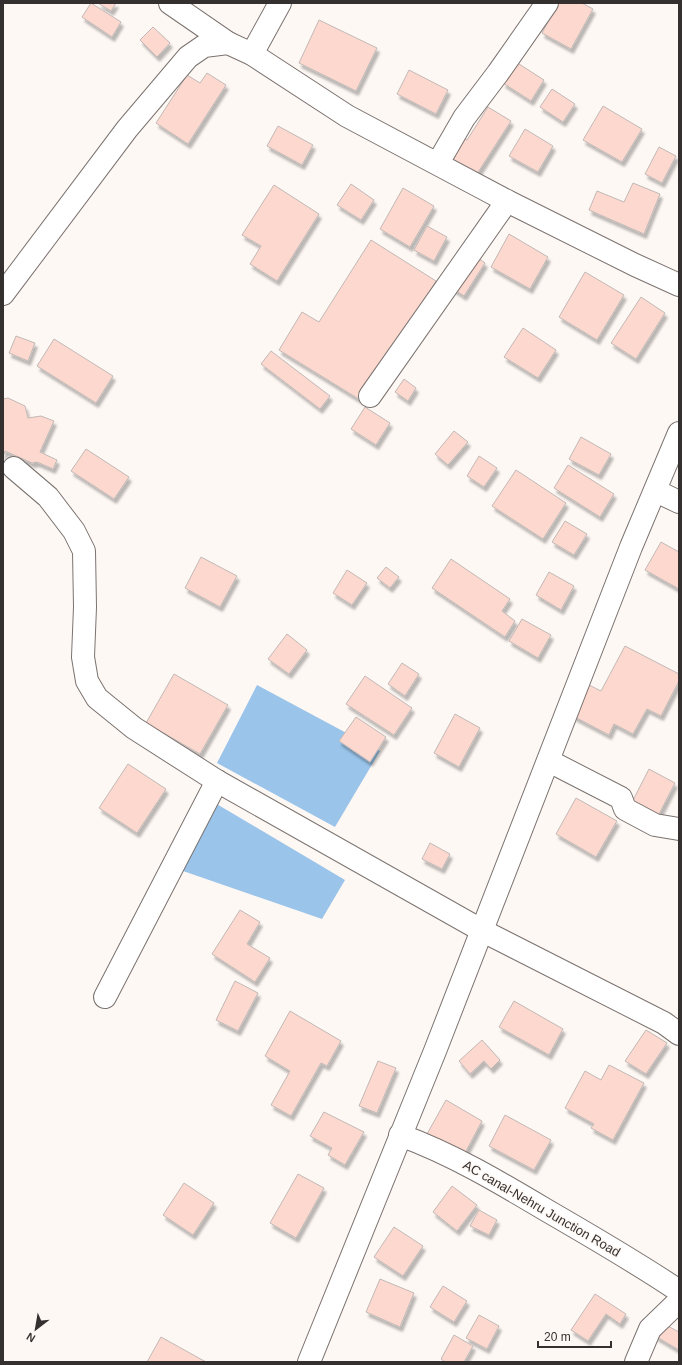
<svg xmlns="http://www.w3.org/2000/svg" width="682" height="1365" viewBox="0 0 682 1365" font-family="Arial,sans-serif">
	<defs>
		<filter id="shadow"><feDropShadow dx="2.5" dy="4.5" stdDeviation="1" flood-color="#0004"/></filter>
	</defs>
	<rect width="100%" height="100%" fill="#fef8f4"/>
	<g fill="#9ac4ea">
		<path d="M257,685L380,751L335,827L217,763Z"/>
		<path d="M215,803L345,880L322,919L183,871Z"/>
	</g>
	<g fill="#fcd8ce" stroke="#c1b8b6" filter="url(#shadow)">
		<path d="M91,3L121,22L112,37L82,17Z"/>
		<path d="M98,3H116L111,11Z"/>
		<path d="M558,3H582L593,9L571,49L542,33Z"/>
		<path d="M319,20L377,48L356,91L299,63Z"/>
		<path d="M153,27L170,43L157,57L140,40Z"/>
		<path d="M516,62L544,80L531,101L503,83Z"/>
		<path d="M409,70L448,90L436,114L397,94Z"/>
		<path d="M207,73L226,85L188,144L156,123L187,75L200,83Z"/>
		<path d="M552,89L575,104L563,122L540,107Z"/>
		<path d="M603,106L642,129L622,162L583,140Z"/>
		<path d="M488,107L511,121L475,177L444,158L459,135L467,140Z"/>
		<path d="M278,126L313,145L302,165L267,146Z"/>
		<path d="M525,129L553,146L538,172L509,156Z"/>
		<path d="M659,147L676,156L662,183L645,174Z"/>
		<path d="M633,183L660,194L644,234L589,210L597,191L624,202Z"/>
		<path d="M351,184L374,200L361,220L337,205Z"/>
		<path d="M274,185L319,214L277,281L250,264L261,246L242,235Z"/>
		<path d="M403,188L434,206L410,247L380,229Z"/>
		<path d="M427,226L447,237L434,261L414,250Z"/>
		<path d="M509,234L548,257L530,289L491,267Z"/>
		<path d="M371,240L436,281L362,401L279,350L302,312L319,322Z"/>
		<path d="M474,255L485,263L464,296L452,288Z"/>
		<path d="M585,272L624,295L597,340L559,317Z"/>
		<path d="M641,297L665,313L636,359L611,343Z"/>
		<path d="M523,328L556,350L538,378L504,357Z"/>
		<path d="M16,336L35,343L28,361L9,353Z"/>
		<path d="M54,339L113,376L96,403L37,366Z"/>
		<path d="M271,351L330,396L320,409L261,364Z"/>
		<path d="M404,379L416,388L408,401L395,392Z"/>
		<path d="M8,398L25,406L28,418L41,416L54,421L40,452L57,460L53,469L37,462L32,463L5,451L3,457V399Z"/>
		<path d="M365,407L390,423L376,445L351,429Z"/>
		<path d="M454,431L468,442L448,465L435,454Z"/>
		<path d="M581,437L611,454L599,475L569,459Z"/>
		<path d="M86,449L129,477L114,499L71,471Z"/>
		<path d="M479,456L497,468L484,487L467,476Z"/>
		<path d="M568,465L614,494L600,517L554,488Z"/>
		<path d="M516,470L566,503L543,539L492,506Z"/>
		<path d="M565,521L587,534L574,555L552,542Z"/>
		<path d="M661,542L679,552V589L645,570Z"/>
		<path d="M201,557L237,576L220,607L185,588Z"/>
		<path d="M451,559L510,599L502,611L515,621L505,637L432,588Z"/>
		<path d="M386,567L399,577L390,588L377,578Z"/>
		<path d="M347,570L367,583L352,605L333,593Z"/>
		<path d="M549,572L574,586L561,610L536,595Z"/>
		<path d="M522,619L551,635L538,658L509,641Z"/>
		<path d="M287,634L307,650L289,674L268,659Z"/>
		<path d="M625,646L679,674V681L661,716L647,709L633,734L614,724L609,735L573,716L589,685L601,691Z"/>
		<path d="M402,663L419,674L405,696L388,684Z"/>
		<path d="M174,674L228,705L200,754L146,723Z"/>
		<path d="M365,676L412,708L394,735L346,704Z"/>
		<path d="M455,714L480,728L459,767L434,753Z"/>
		<path d="M356,717L386,737L370,762L339,741Z"/>
		<path d="M128,764L166,789L137,833L99,808Z"/>
		<path d="M649,769L675,783L655,822L629,808Z"/>
		<path d="M576,798L617,821L596,857L556,834Z"/>
		<path d="M430,843L450,854L442,869L422,859Z"/>
		<path d="M240,910L260,922L247,944L270,958L255,982L212,954Z"/>
		<path d="M235,981L258,993L238,1031L216,1020Z"/>
		<path d="M514,1001L563,1029L549,1055L499,1027Z"/>
		<path d="M290,1011L341,1041L327,1066L321,1063L291,1116L271,1105L290,1071L265,1056Z"/>
		<path d="M646,1030L667,1043L646,1074L625,1061Z"/>
		<path d="M482,1040L500,1060L491,1069L484,1061L470,1074L459,1061Z"/>
		<path d="M378,1061L396,1068L377,1113L359,1106Z"/>
		<path d="M609,1065L644,1083L613,1140L591,1128L594,1124L565,1108L585,1071L601,1080Z"/>
		<path d="M446,1100L482,1121L464,1155L427,1134Z"/>
		<path d="M324,1112L364,1132L345,1165L328,1155L332,1148L310,1136Z"/>
		<path d="M505,1115L551,1140L534,1170L489,1146Z"/>
		<path d="M298,1174L324,1188L296,1238L270,1223Z"/>
		<path d="M184,1183L214,1203L193,1235L163,1215Z"/>
		<path d="M452,1186L477,1205L457,1231L433,1212Z"/>
		<path d="M479,1210L497,1220L489,1235L470,1226Z"/>
		<path d="M394,1227L423,1246L403,1276L374,1257Z"/>
		<path d="M380,1279L414,1293L400,1327L366,1312Z"/>
		<path d="M443,1286L467,1301L454,1322L430,1307Z"/>
		<path d="M595,1294L626,1314L620,1324L606,1314L588,1341L571,1330Z"/>
		<path d="M479,1315L499,1326L487,1349L466,1338Z"/>
		<path d="M662,1323L679,1332V1350L655,1336Z"/>
		<path d="M454,1335L473,1346L464,1362H445L441,1359Z"/>
		<path d="M161,1337L206,1362H147Z"/>
	</g>
	<g fill="none" stroke-linecap="round" stroke-linejoin="round">
		<g stroke="#7b7370" stroke-width="24">
			<g id="minor">
				<path d="M170,3L228,43"/>
				<path d="M252,54L280,3"/>
				<path d="M438,163L464,118L498,73L547,3"/>
				<path d="M3,294L127,129L188,57L204,46L228,43L252,54L347,116L507,201L635,265L679,285"/>
				<path d="M370,396L507,201"/>
				<path d="M14,468L48,497L74,531L84,551L85,607L83,657L87,681L97,698L134,728L217,781L481,930L664,1023L679,1034"/>
				<path d="M656,491L679,502"/>
				<path d="M549,761L621,798L625,809L655,825L679,829"/>
				<path d="M105,997L217,781"/>
				<path d="M400,1135C452,1154 499,1182 546,1210C591,1236 636,1262 679,1291"/>
				<path d="M636,1362L650,1329L679,1301"/>
			</g>
		</g>
		<g stroke="#7b7370" stroke-width="24">
			<path id="major" d="M309,1362L435,1051L631,547L679,433"/>
		</g>
		<use href="#minor" stroke="#fff" stroke-width="22"/>
		<use href="#major" stroke="#fff" stroke-width="22"/>
	</g>
	<g text-anchor="middle" stroke-width="3" stroke-linejoin="round" paint-order="stroke">
		<g font-size="13" fill="#33302f" stroke="#fef8f4">
			<text transform="translate(542 1208) rotate(30)" y="5">AC canal-Nehru Junction Road</text>
		</g>
	</g>
	<rect width="682" height="1365" fill="none" stroke="#33302f" stroke-width="8"/>
	<g transform="translate(36 1329) rotate(211)" stroke="#fef8f4" stroke-width="3" paint-order="stroke">
	<path d="M0-3L7 15L0 10L-7 15Z" fill="#33302f"/>
	<text y="-6" font-size="11" font-weight="bold" text-anchor="middle" fill="#33302f">N</text>
	</g>
	<path d="M538 1341v6h73v-6" fill="none" stroke="#33302f" stroke-width="2"/>
	<text x="544" y="1341" font-size="12" fill="#33302f" stroke="#fef8f4" stroke-width="3" paint-order="stroke">20 m</text>
</svg>
